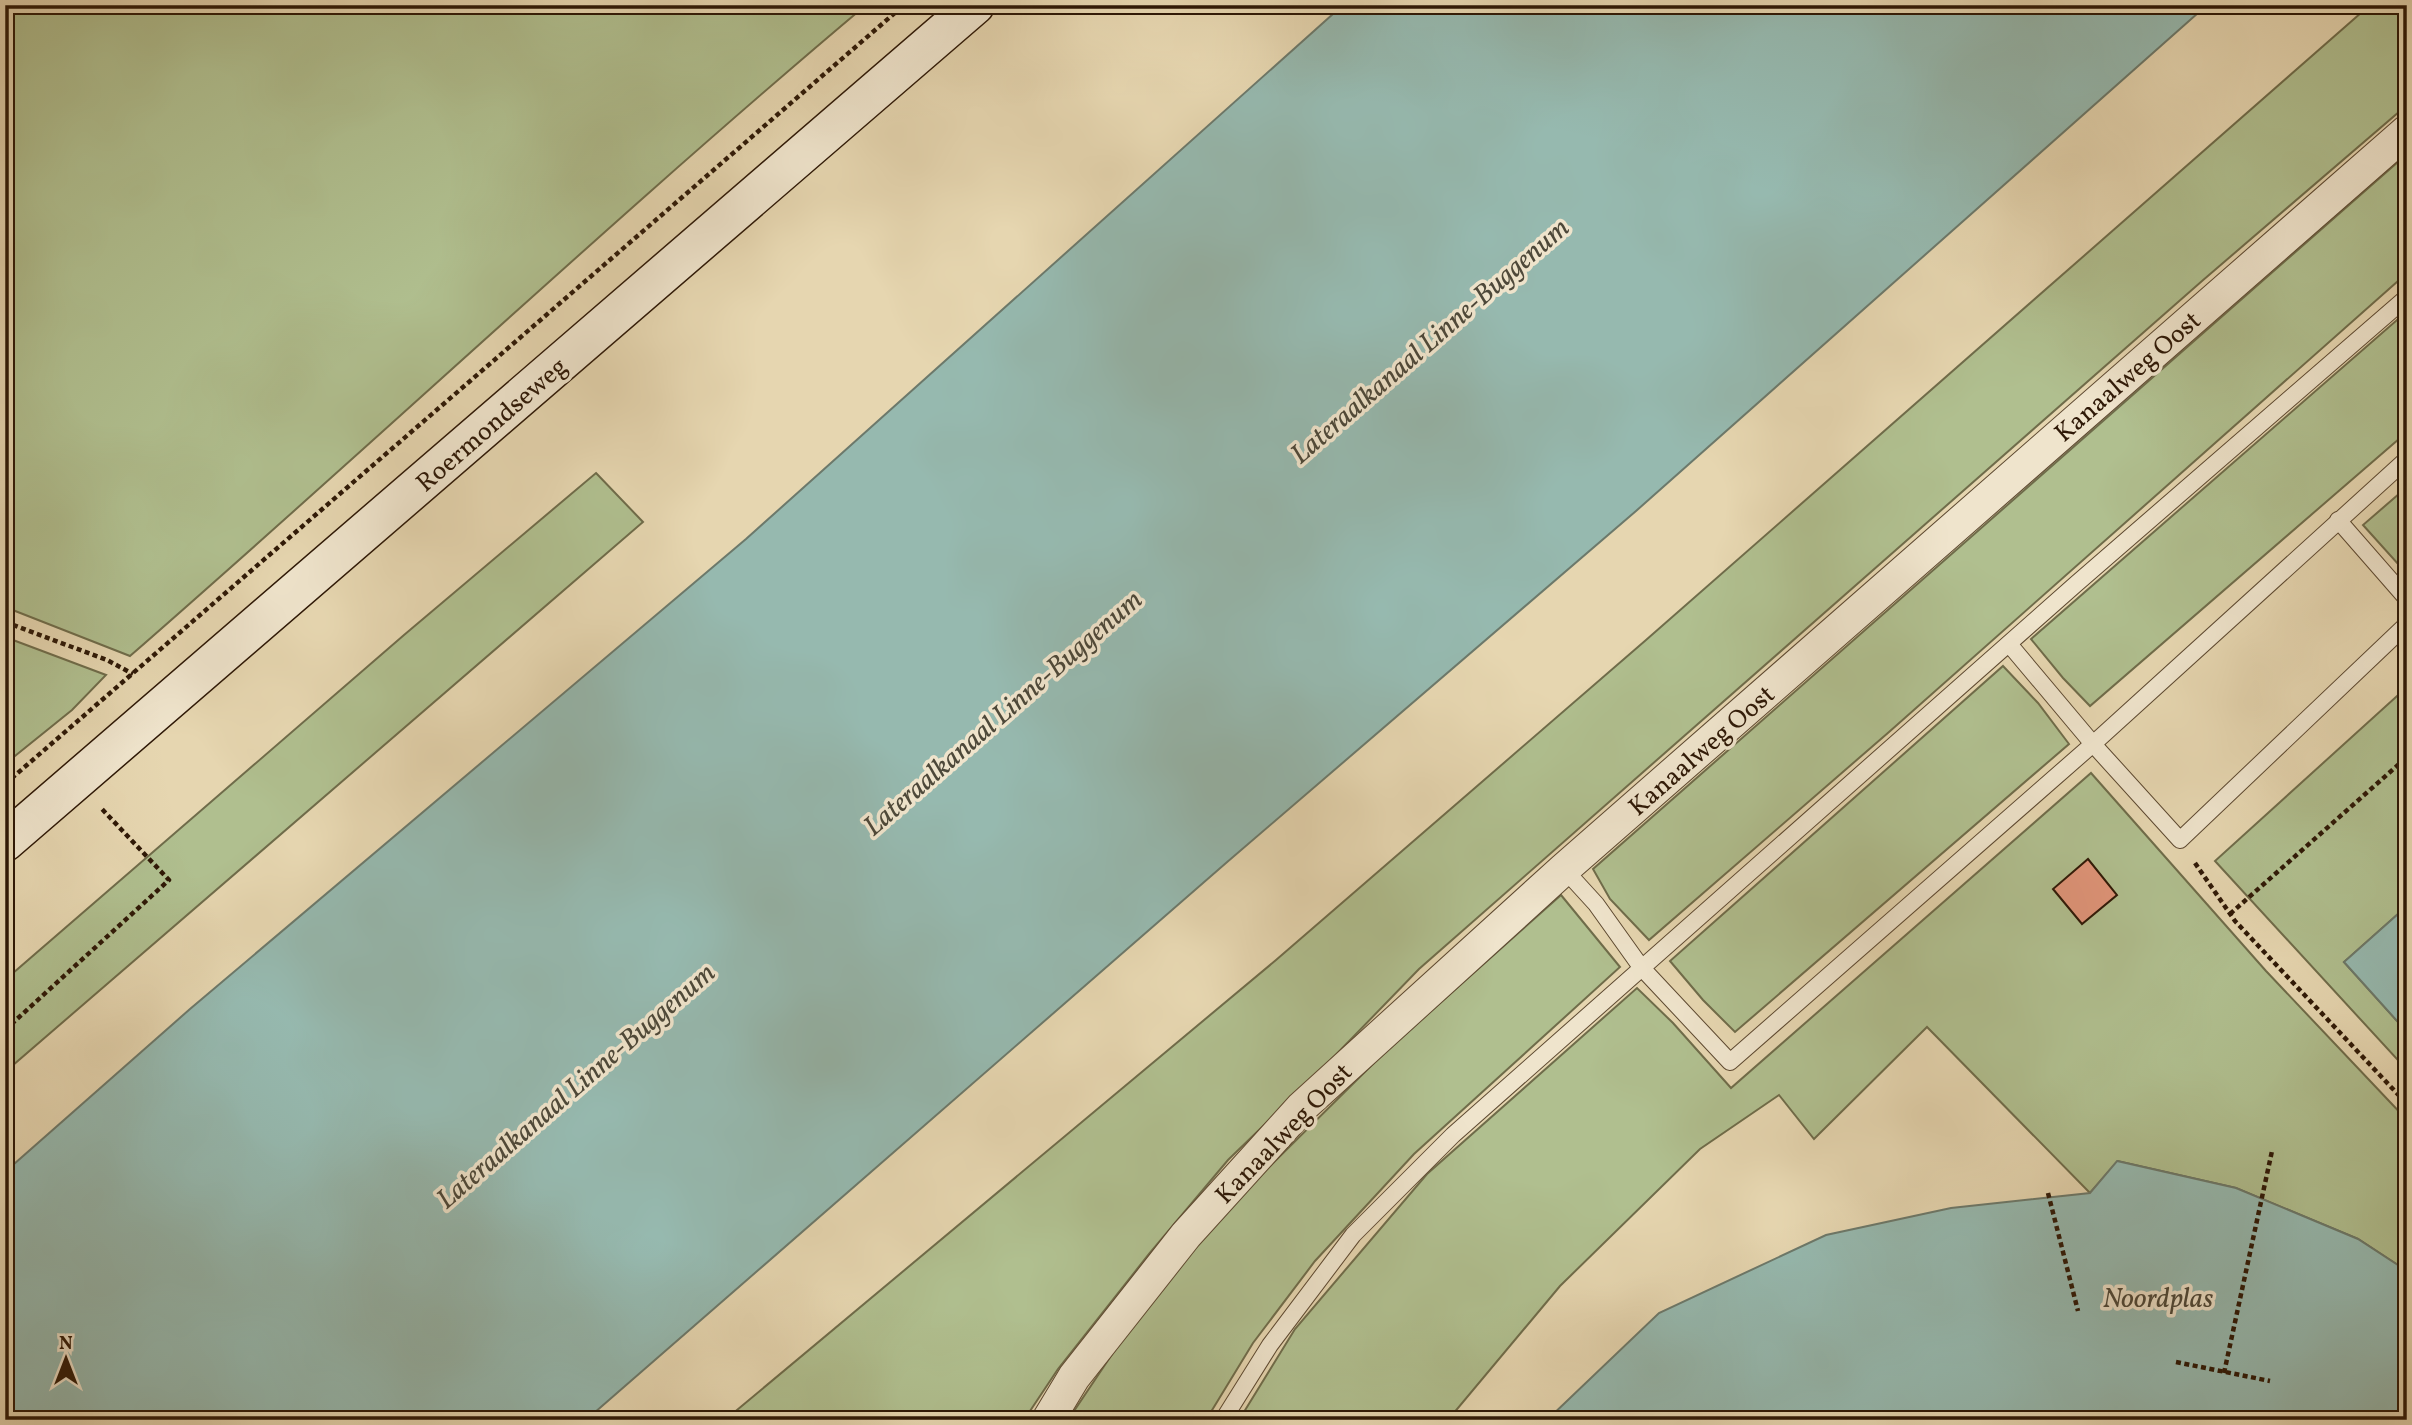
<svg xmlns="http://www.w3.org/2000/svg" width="2412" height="1425" viewBox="0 0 2412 1425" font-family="Vollkorn,serif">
	<rect width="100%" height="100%" fill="#e6d6b0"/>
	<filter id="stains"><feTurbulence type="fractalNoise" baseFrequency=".00286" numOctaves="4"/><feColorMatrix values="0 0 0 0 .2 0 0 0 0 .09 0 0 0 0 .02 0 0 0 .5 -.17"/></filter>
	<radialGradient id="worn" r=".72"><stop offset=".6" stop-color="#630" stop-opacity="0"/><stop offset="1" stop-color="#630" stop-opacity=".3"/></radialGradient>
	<g fill="#b0bf8f" stroke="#6f6c4a" stroke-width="2">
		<path d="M5,5H866C615,216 377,441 130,656L5,607Z"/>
		<path d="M2370,5H2407V105L2202,281L1419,969L1324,1067L1228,1160L1149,1254L1058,1369L1024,1420H725L1276,960L1646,640Z"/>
		<path d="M2407,154V273L1889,732L1649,940L1610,899L1593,869Z"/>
		<path d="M2405,313L2407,315V432L2090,706L2063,678L2031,639Z"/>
		<path d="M596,473L643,522L5,1072V980L404,635Z"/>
		<path d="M2407,487V574L2363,525Z"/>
		<path d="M5,637L106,675L72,710L5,764Z"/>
		<path d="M2003,666L2038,703L2069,744L1735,1032L1703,1000L1670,961Z"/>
		<path d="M2407,687V906L2344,962L2407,1032V1070L2215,861Z"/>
		<path d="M2091,773L2266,971L2407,1120V1271L2358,1239L2236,1188L2118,1161L2090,1193L1927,1027L1814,1139L1779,1095L1700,1149L1560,1286L1448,1420H1239L1295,1329L1427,1174L1637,988L1673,1023L1731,1088Z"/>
		<path d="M1561,895L1620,967L1414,1154L1315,1261L1253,1343L1206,1420H1068L1131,1326L1192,1249L1258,1178L1385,1052Z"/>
	</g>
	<g fill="#96b9af" stroke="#6c796b" stroke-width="2">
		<path d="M1343,5H2207L1636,511L1226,863L586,1420H5V1172L190,1009L746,539Z"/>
		<path d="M2407,906V1032L2344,962Z"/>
		<path d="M2117,1161L2236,1188L2358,1239L2407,1271V1420H1547L1659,1313L1826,1235L1951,1208L2090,1193Z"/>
	</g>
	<path fill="#e1957a" stroke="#2e1806" stroke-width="2" d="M2088,859L2117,895L2082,924L2053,889Z"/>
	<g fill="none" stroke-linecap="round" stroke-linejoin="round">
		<g stroke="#5c4830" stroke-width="18">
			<g id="service">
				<path d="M2338,520L2407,599"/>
				<path d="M2009,644L2093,744L2180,840L2407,624"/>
				<path d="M1564,869L1596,904L1641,967L1730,1062L2093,744L2407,459"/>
				<path d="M1223,1420L1270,1345L1353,1235L1453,1135L2076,584L2407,297"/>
			</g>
		</g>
		<g stroke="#5c4830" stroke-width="34">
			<path id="minor" d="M1048,1420L1074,1377L1186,1235L1302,1107L1564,869L2407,131"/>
		</g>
		<g stroke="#2e1806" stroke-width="41">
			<path id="secondary" d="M5,842L975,5"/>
		</g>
		<g stroke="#2e1806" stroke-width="4.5" stroke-dasharray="5 3.5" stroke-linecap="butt">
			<path d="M5,622L107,660L133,674"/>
			<path d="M5,784L904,5"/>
			<path d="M2195,863L2235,921L2407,1104"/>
			<path d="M2230,914L2407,757"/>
			<path d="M5,1030L169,880L101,808"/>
			<path d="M2048,1193L2078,1311"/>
			<path d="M2176,1362L2270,1381"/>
			<path d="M2224,1373L2272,1151"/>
		</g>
		<use href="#service" stroke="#efe4cc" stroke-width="16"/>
		<use href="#minor" stroke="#efe4cc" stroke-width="32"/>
		<use href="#secondary" stroke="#efe4cc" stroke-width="38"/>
	</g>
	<g text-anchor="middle" stroke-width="7" stroke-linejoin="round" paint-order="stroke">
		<g font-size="26" fill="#2e1806" stroke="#efe4cc">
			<text transform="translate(2127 376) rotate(-41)" y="9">Kanaalweg Oost</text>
			<text transform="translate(491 424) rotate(-41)" y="9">Roermondseweg</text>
			<text transform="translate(1701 750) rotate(-41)" y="9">Kanaalweg Oost</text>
			<text transform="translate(1283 1133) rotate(-46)" y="9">Kanaalweg Oost</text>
		</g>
		<g font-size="28" font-style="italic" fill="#4d4839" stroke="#efe4cc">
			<text transform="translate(1429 340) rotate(-41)" y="10">Lateraalkanaal Linne-Buggenum</text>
			<text transform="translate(1002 712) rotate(-41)" y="10">Lateraalkanaal Linne-Buggenum</text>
			<text transform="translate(575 1085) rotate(-41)" y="10">Lateraalkanaal Linne-Buggenum</text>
			<text x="2158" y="1307">Noordplas</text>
		</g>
	</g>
	<rect width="2412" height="1425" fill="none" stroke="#e6d6b0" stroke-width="28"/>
	<rect x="7" y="7" width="2398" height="1411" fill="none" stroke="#2e1806" stroke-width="3.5"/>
	<rect x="14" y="14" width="2384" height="1397" fill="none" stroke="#2e1806" stroke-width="2"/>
	<g transform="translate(66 1359)" stroke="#efe4cc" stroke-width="5" paint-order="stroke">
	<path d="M0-5L12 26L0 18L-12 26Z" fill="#2e1806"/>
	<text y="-10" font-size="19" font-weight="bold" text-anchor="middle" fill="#2e1806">N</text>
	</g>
	<rect width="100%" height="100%" filter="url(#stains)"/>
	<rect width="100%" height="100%" fill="url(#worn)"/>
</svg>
